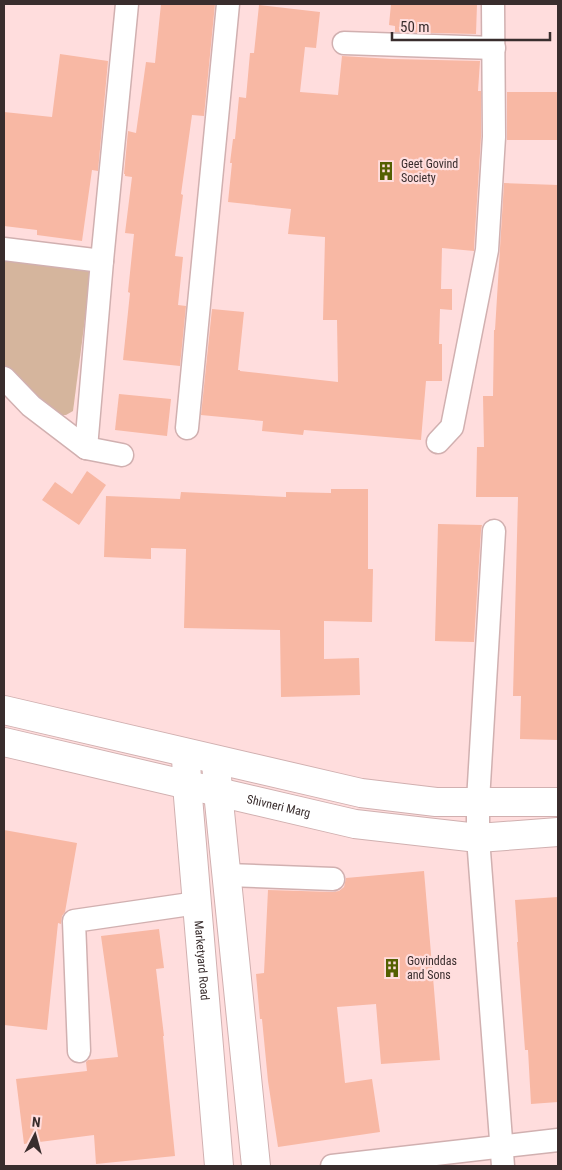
<svg xmlns="http://www.w3.org/2000/svg" width="562" height="1170" viewBox="0 0 562 1170" font-family="'Roboto Condensed',sans-serif">
	<rect width="100%" height="100%" fill="#fdd"/>
	<path fill="#d5b59d" d="M4,255L92,265L73,411L66,415H57L4,368Z"/>
	<g fill="#f8b8a4">
		<path d="M161,4H215L204,116L192,115L181,194L183,195L175,256L183,257L178,305L186,306L180,366L123,360L130,293L128,292L134,234L125,233L132,177L125,176V174H124L128,131L136,133L146,62L155,63Z"/>
		<path d="M391,4H477L476,34L395,32V26L389,25Z"/>
		<path d="M259,5L320,12L316,48L305,47L300,92L338,95L342,56L392,59L480,61L478,91H481V137L474,248V251L442,248L441,289H452V310L440,309L439,344H442V381H426L421,440L304,430L303,435L262,431L263,421L201,415L212,309L244,312L238,370H240V371L338,382L337,320H323L325,237L288,234L291,209L228,202L232,163H230L233,139H235L239,97L246,98L250,53H254Z"/>
		<path d="M60,54L108,61L98,171L92,170L82,241L37,235V230L4,226V112L52,117Z"/>
		<rect x="507" y="92" width="51" height="48"/>
		<path d="M504,183L558,185V740L520,739L521,696H513L518,497H476L477,447H484L483,396H493L494,330H495Z"/>
		<path d="M119,394L171,399L167,436L115,430Z"/>
		<path d="M87,471L106,485L79,525L42,500L55,482L72,494Z"/>
		<path d="M331,489H368V569H373L372,622L324,621V659L359,658L360,695L281,697L280,630L184,628L186,549L151,548V559L104,557L106,496L180,499L181,492L286,497V492L331,493Z"/>
		<path d="M438,524L482,525L481,530L474,642L435,641Z"/>
		<path d="M4,830L77,843L65,912L62,916L61,924L58,923L47,1030L4,1025Z"/>
		<path d="M424,871L440,1060L381,1064L376,1004L337,1007L345,1083L372,1079L380,1132L278,1147L268,1081L262,1019H260L256,974L264,973L268,890L333,892L339,891L344,887L346,878Z"/>
		<path d="M558,897V1102L531,1104L528,1050H525L517,942H518L515,900Z"/>
		<path d="M159,929L164,968L156,969L164,1036H163L175,1156L96,1164L94,1135L24,1144L16,1079L87,1071L86,1062L88,1060L118,1057L101,936Z"/>
	</g>
	<g fill="none" stroke-linecap="round" stroke-linejoin="round">
		<g stroke="#d1b0b0" stroke-width="25">
			<g id="minor">
				<path d="M344,43L494,48"/>
				<path d="M4,249L102,261"/>
				<path d="M4,378L31,406L86,448L122,455"/>
				<path d="M187,428L228,4"/>
				<path d="M438,442L452,427L487,250L494,137L493,4"/>
				<path d="M86,448L102,261L127,4"/>
				<path d="M494,531L478,801V838L503,1166"/>
				<path d="M227,875L333,879"/>
				<path d="M79,1051L74,921L197,903"/>
				<path d="M332,1166L558,1140"/>
			</g>
		</g>
		<g stroke="#d1b0b0" stroke-width="30">
			<g id="tertiary">
				<path id="s1" d="M186,753L187,785L219,1166"/>
				<path d="M216,760L218,792L256,1166"/>
			</g>
		</g>
		<g stroke="#d1b0b0" stroke-width="30">
			<g id="secondary">
				<path d="M4,710L361,793L436,802H558"/>
				<path id="s2" d="M4,742L355,824L478,838L558,832"/>
			</g>
		</g>
		<use href="#minor" stroke="#fff" stroke-width="22"/>
		<use href="#tertiary" stroke="#fff" stroke-width="28"/>
		<use href="#secondary" stroke="#fff" stroke-width="28"/>
	</g>
	<defs>
		<g id="building-bare" transform="scale(1.5)"><path d="M-4-6H4V6H1V3H-1V6H-4ZM-2.5-4.3h1.7v1.8h-1.7ZM.8-4.3h1.7v1.8H.8ZM-2.5-1h1.7V.8h-1.7ZM.8-1h1.7V.8H.8Z" fill="#536001" stroke="#fdd" stroke-width="2.5" paint-order="stroke"/></g>
	</defs>
	<g fill-rule="evenodd">
		<use href="#building-bare" x="386" y="171"/>
		<use href="#building-bare" x="392" y="968"/>
	</g>
	<g text-anchor="middle" stroke-width="4.5" stroke-linejoin="round" paint-order="stroke">
		<g font-size="12" fill="#392d2d" stroke="#fdd" text-anchor="start">
			<text x="401" y="168">Geet Govind<tspan x="401" dy="14">Society</tspan></text>
			<text x="407" y="965">Govinddas<tspan x="407" dy="14">and Sons</tspan></text>
		</g>
		<g font-size="12" fill="#392d2d" stroke="#fdd">
			<text dy="4" stroke="none"><textPath href="#s2" startOffset="282">Shivneri Marg</textPath></text>
			<text dy="4" stroke="none"><textPath href="#s1" startOffset="208">Marketyard Road</textPath></text>
		</g>
	</g>
	<rect width="562" height="1170" fill="none" stroke="#392d2d" stroke-width="10"/>
	<g transform="translate(35 1135) rotate(6)" stroke="#ffdddd" stroke-width="4" paint-order="stroke">
	<path d="M0-4L9 19L0 12L-9 19Z" fill="#392d2d"/>
	<text y="-8" font-size="14" font-weight="bold" text-anchor="middle" fill="#392d2d">N</text>
	</g>
	<path d="M392 32v8h158v-8" fill="none" stroke="#392d2d" stroke-width="2.5"/>
	<text x="400" y="32" font-size="15" fill="#392d2d" stroke="#ffdddd" stroke-width="4" paint-order="stroke">50 m</text>
</svg>
